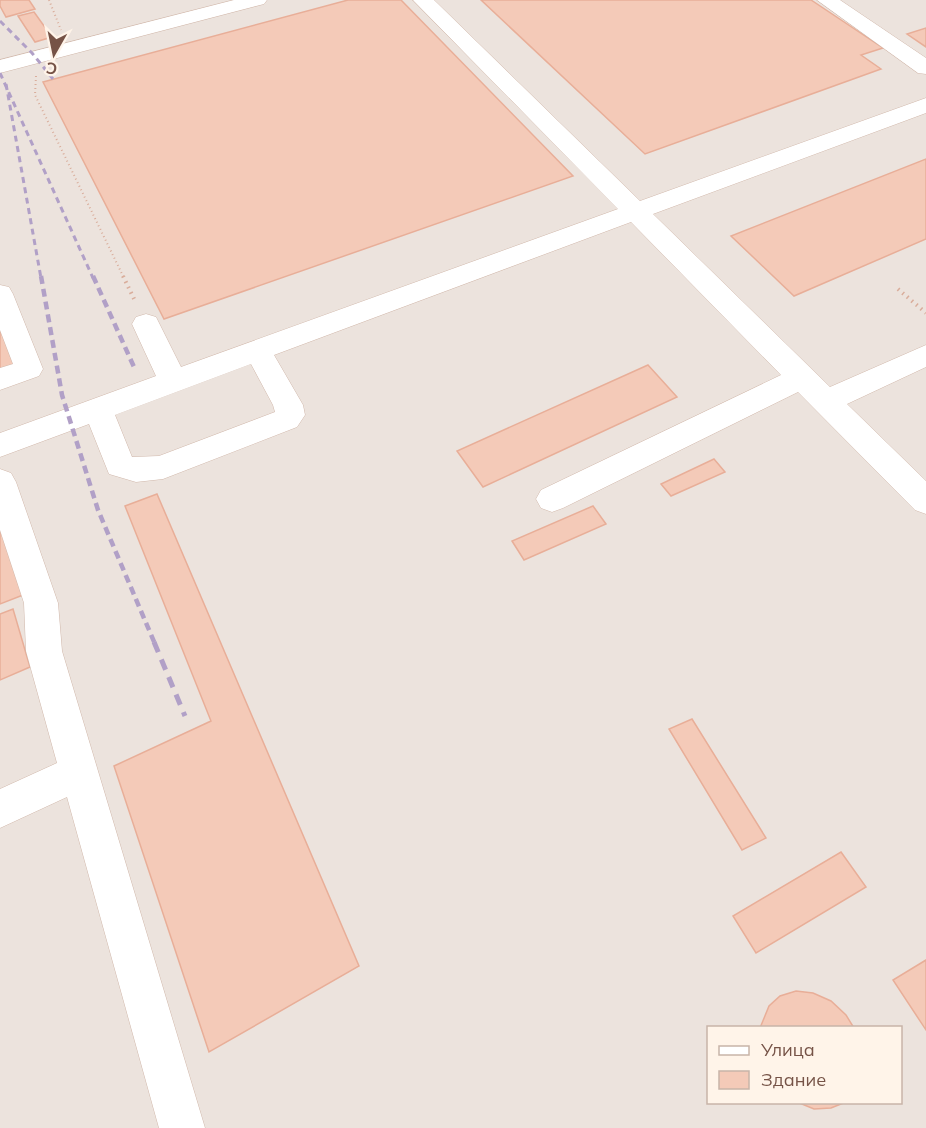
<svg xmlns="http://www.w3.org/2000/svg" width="926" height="1128" viewBox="0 0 926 1128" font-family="Mulish,sans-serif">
	<rect width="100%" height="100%" fill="#fdf0e2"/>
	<path fill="#ece3dd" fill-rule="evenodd" d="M0,0H926V1128H0ZM708,1028H900V1102H708Z"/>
	<g fill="#f4cab8" stroke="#e8ae98" stroke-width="1.5">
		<path d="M0,0H29L35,9L6,17L0,6Z"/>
		<path d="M348,0H401L573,176L164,319L43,82Z"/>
		<path d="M481,0H811L883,48L861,55L881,69L645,154Z"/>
		<path d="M34,12L52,37L35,42L18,16Z"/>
		<path d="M926,28V47L907,34Z"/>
		<path d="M926,159V239L794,296L731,236Z"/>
		<path d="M0,325L16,366L0,372Z"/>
		<path d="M648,365L677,397L483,487L457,451Z"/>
		<path d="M714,459L725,472L671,496L661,484Z"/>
		<path d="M157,494L359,966L209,1052L114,766L211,721L125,506Z"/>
		<path d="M593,506L606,524L524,560L512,541Z"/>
		<path d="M0,524L23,595L0,604Z"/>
		<path d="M13,609L30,667L0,680V614Z"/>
		<path d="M692,719L766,838L742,850L669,729Z"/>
		<path d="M841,852L866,887L756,953L733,916Z"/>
		<path d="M926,960V1030L893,980Z"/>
		<path d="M796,991L813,993L831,1001L846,1015L854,1028H760L769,1006L780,996Z"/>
		<path d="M846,1102L831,1108L814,1109L797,1102Z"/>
	</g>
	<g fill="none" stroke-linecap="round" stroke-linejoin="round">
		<g stroke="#d1b8ab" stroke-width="1">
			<g id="minor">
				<path d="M234,0H267L264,4L0,73V60Z"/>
				<path d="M413,0H434L640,201L926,98V113L653,214L830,387L926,345V367L847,404L926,481V514L915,510L798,392L563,508L552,512L541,508L536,499L541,490L781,375L631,222L274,355L303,405L305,415L297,427L163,479L136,482L109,474L89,424L0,457V433L156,376L132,324L136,317L146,314L156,317L181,367L618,209ZM251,364L273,405L275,412L159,456L132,457L115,415Z"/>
				<path d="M817,0H840L926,58V74L918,73Z"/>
				<path d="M0,285L9,287L13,294L43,369L39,376L0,390V368L13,364L0,330Z"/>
				<path d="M0,469L11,473L16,482L58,603L62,651L205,1128H159L67,797L0,828V789L57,763L26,651L24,603L0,530Z"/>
			</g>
		</g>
		<g stroke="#d9ad9b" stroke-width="2" stroke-dasharray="1 3" stroke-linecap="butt">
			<path d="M49,0L61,30"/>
			<path d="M36,76L35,95L124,278"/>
		</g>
		<g stroke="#d9ad9b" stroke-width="4" stroke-dasharray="1.5 4.5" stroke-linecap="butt">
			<path d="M123,276L136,303"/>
			<path d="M898,289L926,313"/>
		</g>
		<use href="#minor" fill="#fff" fill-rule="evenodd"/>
		<g stroke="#b1a0c7" stroke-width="3" stroke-dasharray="6 4.5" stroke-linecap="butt">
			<path d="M0,21L32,53L53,79"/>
			<path d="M0,73L93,278"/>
			<path d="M6,84L41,278"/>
		</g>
		<g stroke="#b1a0c7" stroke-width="4.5" stroke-dasharray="8 5" stroke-linecap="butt">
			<path d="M41,276L62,395L98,510L155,644"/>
			<path d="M93,276L134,367"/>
		</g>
		<path stroke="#b1a0c7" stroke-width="5" stroke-dasharray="11 8" stroke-linecap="butt" d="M154,642L185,716"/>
	</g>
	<rect x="707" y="1026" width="195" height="78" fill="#fff4e9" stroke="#c8b4a8" stroke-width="1.5"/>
	<rect x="719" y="1046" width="30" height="9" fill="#ffffff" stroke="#c8b4a8" stroke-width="1.5"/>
	<text x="761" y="1056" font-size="18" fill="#765347">Улица</text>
	<rect x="719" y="1071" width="30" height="18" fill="#f4cab8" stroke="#c8b4a8" stroke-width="1.5"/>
	<text x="761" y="1086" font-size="18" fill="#765347">Здание</text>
	<g transform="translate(54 54) rotate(189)" stroke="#fff4e9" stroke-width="4.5" paint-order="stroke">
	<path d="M0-4.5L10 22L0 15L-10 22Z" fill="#765347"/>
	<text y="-9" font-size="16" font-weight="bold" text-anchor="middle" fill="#765347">С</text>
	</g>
</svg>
